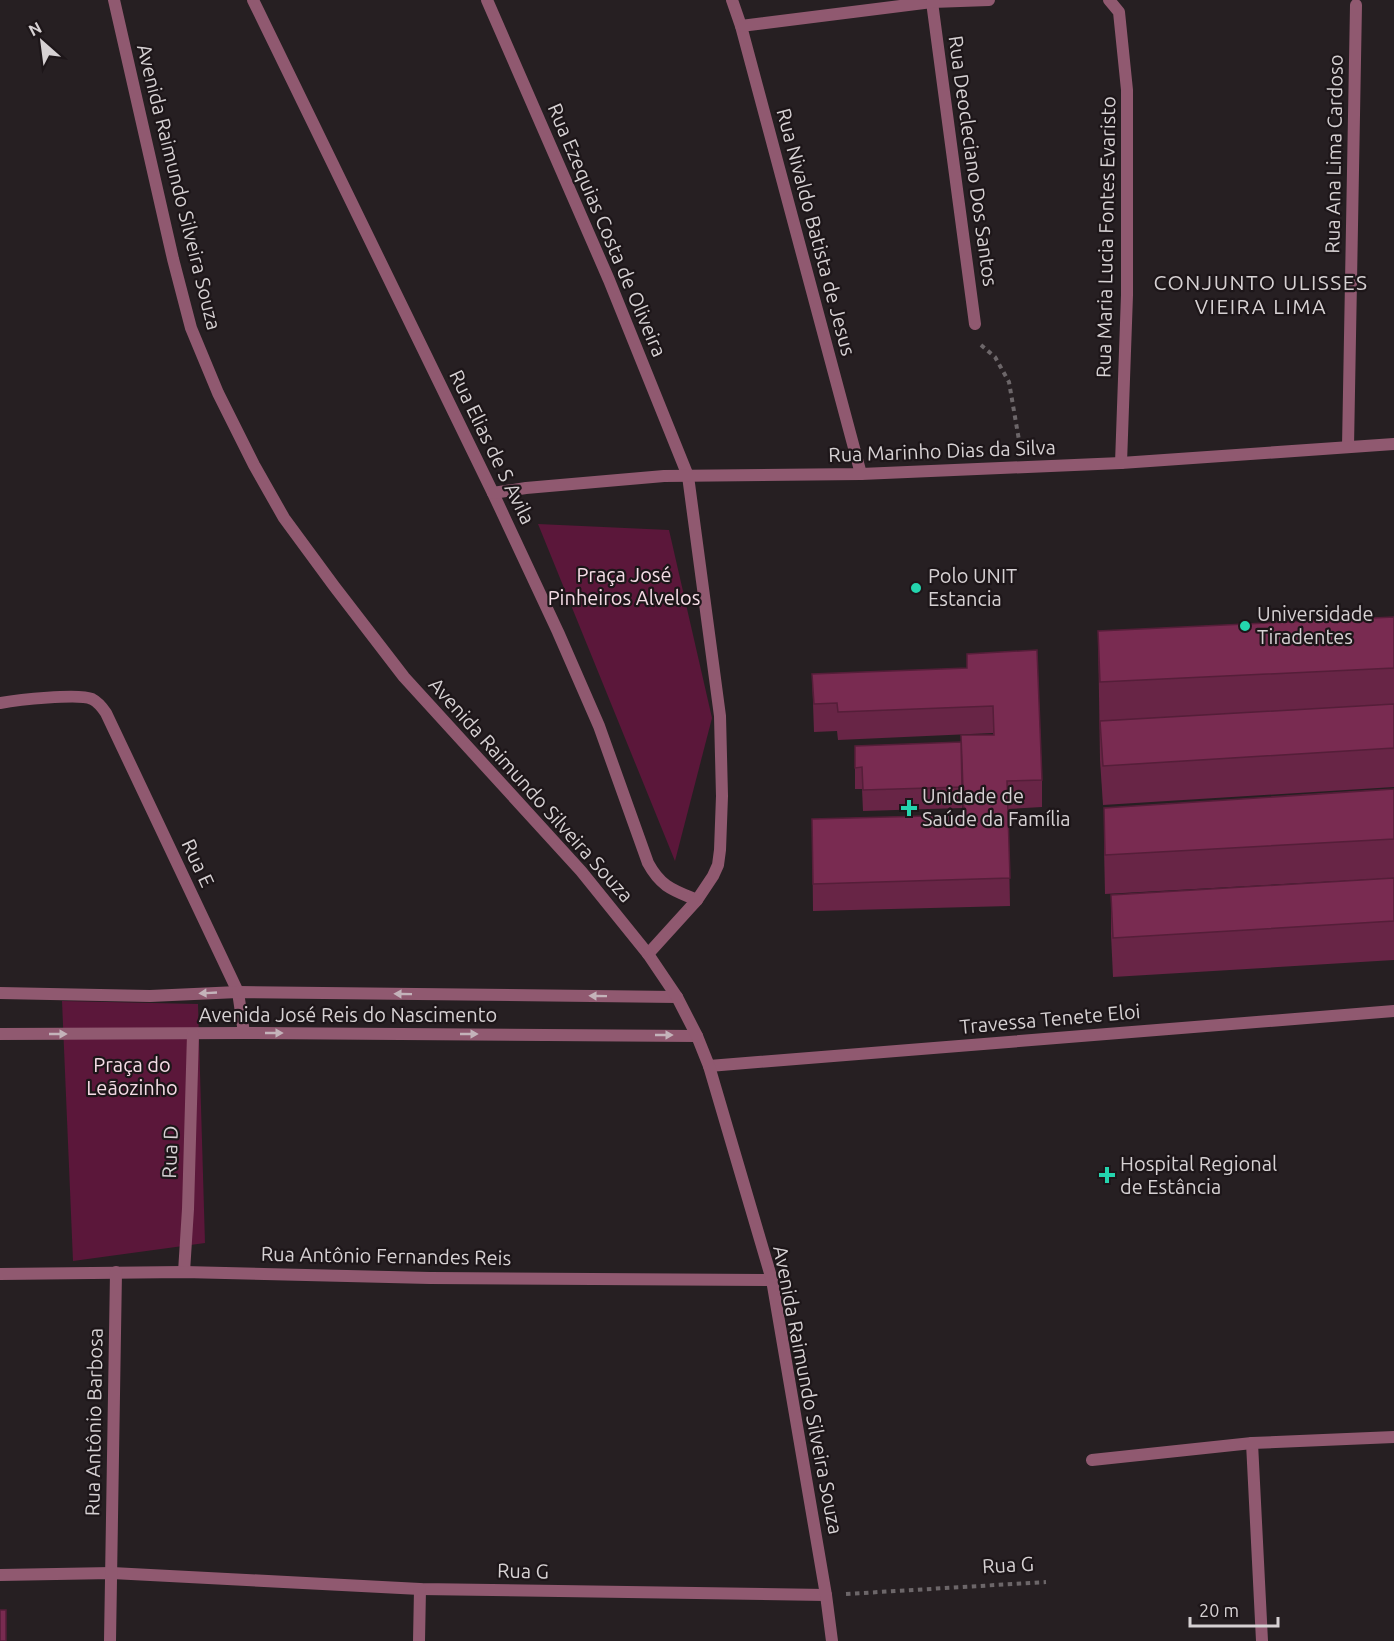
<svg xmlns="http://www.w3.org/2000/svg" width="1394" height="1641" viewBox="0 0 1394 1641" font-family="Ubuntu,sans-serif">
	<rect width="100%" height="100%" fill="#261f22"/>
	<g fill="#5b173a">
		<path d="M538,524L669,530L712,718L675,861Z"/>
		<path d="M62,1001L198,1004L205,1243L73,1261Z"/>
	</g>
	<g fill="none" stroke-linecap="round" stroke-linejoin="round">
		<g stroke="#6c6669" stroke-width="4" stroke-dasharray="4.5 4.5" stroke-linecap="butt">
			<path d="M981,345L995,357L1009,382L1020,446"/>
			<path d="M846,1594L1046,1582"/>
		</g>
		<g stroke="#905970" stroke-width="12">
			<path d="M253,0L493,493L558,632L599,726L648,863C661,887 673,890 697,900"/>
			<path d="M487,0L609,280L688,476L720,716L722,796L720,850L718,865L713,876L697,900L648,954"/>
			<path d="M732,0L741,26L861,474"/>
			<path d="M1109,0L1119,12L1127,90V295L1121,463"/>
			<path d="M932,2L975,324"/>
			<path d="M741,26L932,2L989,0"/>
			<path d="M1348,447L1356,5"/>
			<path d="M493,493L526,488L664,476L861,474L1121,463L1394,444"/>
			<path d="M0,703C17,700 79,693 92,699C98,702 102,707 106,713L238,992L244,1033"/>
			<path d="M0,993L150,996L238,992L677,997"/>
			<path d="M0,1034L244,1033L697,1036"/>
			<path d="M709,1066L1394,1011"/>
			<path d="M184,1272L188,1209L193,1034"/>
			<path d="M0,1274L184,1272L430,1278L772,1280"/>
			<path d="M1252,1443L1262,1641"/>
			<path d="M1092,1460L1252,1443L1394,1437"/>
			<path d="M0,1575L112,1573L420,1589L826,1595"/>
			<path d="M110,1641L116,1272"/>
			<path d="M419,1641L420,1589"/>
		</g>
		<path stroke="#905970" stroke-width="12" d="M114,0L173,259L191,328L218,393L254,465L284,518L334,586L404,677L581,871L648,954L677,997L697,1036L709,1066L772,1280L826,1595L832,1641"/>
	</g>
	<g fill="#682546">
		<path d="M1394,617V787L1103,805L1100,760L1098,631Z"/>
		<path d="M967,654L1042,780V807L1008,809L1010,906L813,911L812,819L963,815L962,798V808L863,811L862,789H855V746L961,742L993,735V733L838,740L837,731L814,732L812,674L967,668Z"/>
		<path d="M1394,789V878L1105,894L1104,847V808Z"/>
		<path d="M1394,878V960L1113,977L1111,934V895Z"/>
	</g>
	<g fill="#792b51" stroke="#551e39" stroke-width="1.5">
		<path d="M1394,617V668L1100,682L1098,631Z"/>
		<path d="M1037,650L1042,780L1007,781L1010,878L813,884L812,819L964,815L961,735H994L993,706L838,712L837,703L814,704L812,674L967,668V654Z"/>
		<path d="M1394,704V748L1103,766L1100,721Z"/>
		<path d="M961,742L962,787L863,790L862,767L855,768V746Z"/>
		<path d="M1394,789V839L1105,855L1104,808Z"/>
		<path d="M1394,878V921L1113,938L1111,895Z"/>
		<rect x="0" y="1610" width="6" height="31"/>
	</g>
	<defs><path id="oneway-solid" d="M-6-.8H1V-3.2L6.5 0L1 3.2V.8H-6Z" transform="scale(1.5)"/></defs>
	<g fill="#c4b3ba">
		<use href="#oneway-solid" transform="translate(208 993) rotate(177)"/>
		<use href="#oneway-solid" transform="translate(403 994) rotate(-179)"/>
		<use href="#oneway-solid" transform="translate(598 996) rotate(-179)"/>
		<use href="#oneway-solid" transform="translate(274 1033)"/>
		<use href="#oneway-solid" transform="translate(58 1034)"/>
		<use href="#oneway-solid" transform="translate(469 1034)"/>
		<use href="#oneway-solid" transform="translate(664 1035)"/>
	</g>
	<g fill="#24d5ae" stroke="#1d1619" stroke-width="2">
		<circle cx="916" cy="588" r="6"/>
		<circle cx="1245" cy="626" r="6"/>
		<path d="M906 799h6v6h6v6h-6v6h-6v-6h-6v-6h6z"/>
		<path d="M1104 1166h6v6h6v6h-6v6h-6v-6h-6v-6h6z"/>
	</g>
	<g text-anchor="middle" stroke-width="4.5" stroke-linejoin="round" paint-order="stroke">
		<g font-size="20" fill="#d6d1d3" stroke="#1d1619">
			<text transform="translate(1334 154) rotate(-89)" y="7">Rua Ana Lima Cardoso</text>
			<text transform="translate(973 161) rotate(82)" y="7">Rua Deocleciano Dos Santos</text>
			<text transform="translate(179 187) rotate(76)" y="7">Avenida Raimundo Silveira Souza</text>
			<text transform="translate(607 230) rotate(67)" y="7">Rua Ezequias Costa de Oliveira</text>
			<text transform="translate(816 232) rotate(75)" y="7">Rua Nivaldo Batista de Jesus</text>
			<text transform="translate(1106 237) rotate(-89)" y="7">Rua Maria Lucia Fontes Evaristo</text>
			<text transform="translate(492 447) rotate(64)" y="7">Rua Elias de S Avila</text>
			<text transform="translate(942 451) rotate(-2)" y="7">Rua Marinho Dias da Silva</text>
			<text transform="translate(531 790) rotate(48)" y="7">Avenida Raimundo Silveira Souza</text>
			<text transform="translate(198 863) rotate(65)" y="7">Rua E</text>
			<text x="348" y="1022">Avenida José Reis do Nascimento</text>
			<text transform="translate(1050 1019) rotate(-5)" y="7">Travessa Tenete Eloi</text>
			<text transform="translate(170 1152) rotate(-88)" y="7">Rua D</text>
			<text transform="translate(386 1256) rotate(1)" y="7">Rua Antônio Fernandes Reis</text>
			<text transform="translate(808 1390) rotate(79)" y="7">Avenida Raimundo Silveira Souza</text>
			<text transform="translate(94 1422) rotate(-89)" y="7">Rua Antônio Barbosa</text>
			<text transform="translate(1008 1565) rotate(-3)" y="7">Rua G</text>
			<text transform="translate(523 1571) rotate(1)" y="7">Rua G</text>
		</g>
		<g font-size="20" fill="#f4dce5" stroke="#1d1619">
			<text x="624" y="582">Praça José<tspan x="624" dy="23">Pinheiros Alvelos</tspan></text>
			<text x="132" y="1072">Praça do<tspan x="132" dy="23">Leãozinho</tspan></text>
		</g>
		<g font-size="20" fill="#d6d1d3" stroke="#1d1619" text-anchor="start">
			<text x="928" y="583">Polo UNIT<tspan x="928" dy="23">Estancia</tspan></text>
			<text x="1257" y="621">Universidade<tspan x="1257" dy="23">Tiradentes</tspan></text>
			<text x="922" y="803">Unidade de<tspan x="922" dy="23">Saúde da Família</tspan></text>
			<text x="1120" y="1171">Hospital Regional<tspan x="1120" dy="23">de Estância</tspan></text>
		</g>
		<g font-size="21" letter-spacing="1.5" fill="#d6d1d3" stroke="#1d1619">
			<text x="1261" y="290">CONJUNTO ULISSES<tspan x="1261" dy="24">VIEIRA LIMA</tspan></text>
		</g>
	</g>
	<g transform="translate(42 42) rotate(332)" stroke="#1d1619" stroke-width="4.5" paint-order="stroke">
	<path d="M0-4.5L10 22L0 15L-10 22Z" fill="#d6d1d3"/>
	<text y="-9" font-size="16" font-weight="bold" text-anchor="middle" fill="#d6d1d3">N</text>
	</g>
	<path d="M1190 1617v9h88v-9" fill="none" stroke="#d6d1d3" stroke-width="3"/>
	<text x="1199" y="1617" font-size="18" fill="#d6d1d3" stroke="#1d1619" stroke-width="4.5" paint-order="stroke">20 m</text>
</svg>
